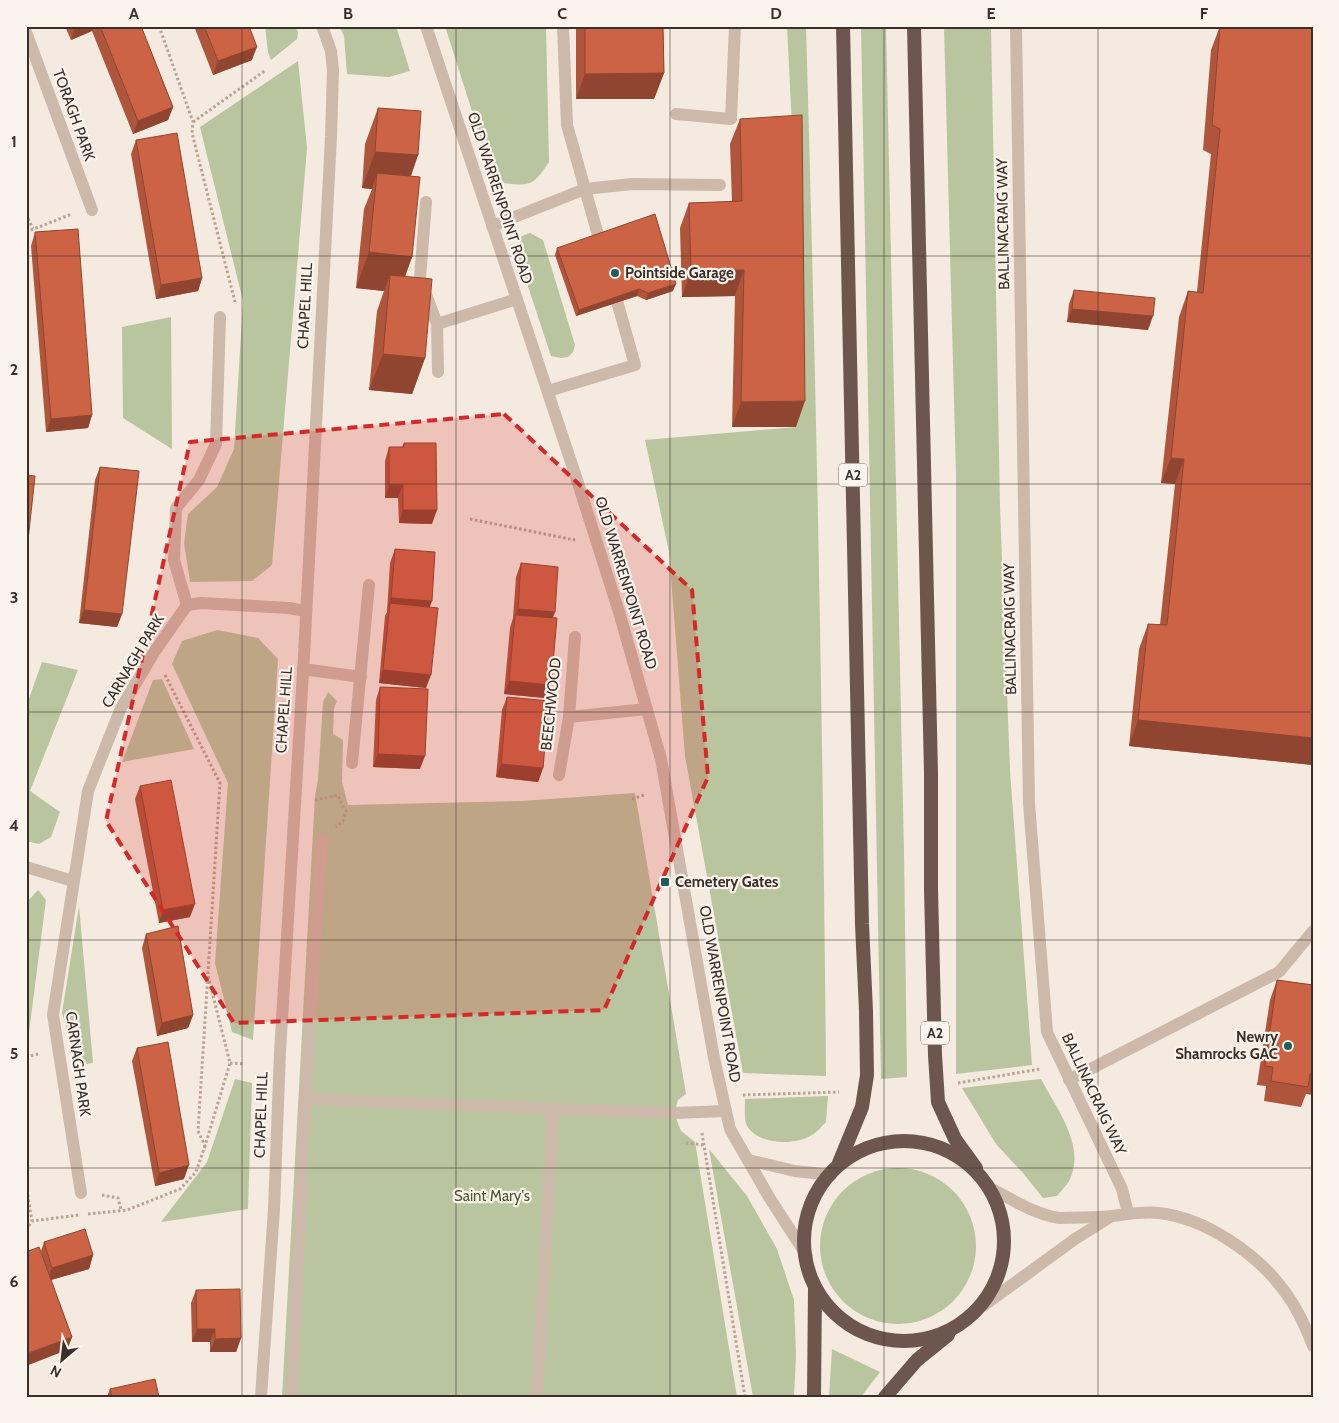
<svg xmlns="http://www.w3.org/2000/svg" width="1339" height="1423" viewBox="0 0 1339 1423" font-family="Cabin,sans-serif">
	<rect width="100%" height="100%" fill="#f4eadf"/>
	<g fill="#b8c59e">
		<path d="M265,26H295L298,32L297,39L271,60L268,52Z"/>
		<path d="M339,26H396L410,71L389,77L347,74L344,36Z"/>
		<path d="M445,26H546L549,162C534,184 532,187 504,183L489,165Z"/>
		<path d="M787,26H806C816,376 823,726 826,1076L743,1073L685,756L669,552L645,440L796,427L792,127Z"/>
		<path d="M861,26H886L904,852L907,1077L881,1079Z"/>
		<path d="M944,26H991L1000,507L1010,771L1032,1065L956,1074V475Z"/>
		<path d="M298,61L307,148L272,565L252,581L190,582L184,543L188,514L217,487L234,449L243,301L200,127Z"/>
		<path d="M530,233L543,240L575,345L573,352L568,357L561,358L551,356L516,250C518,239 519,236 530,233Z"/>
		<path d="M171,317L172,449L123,418L122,327Z"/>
		<path d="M217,630L258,638L278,659L253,1040L232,1032L215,963L228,783L172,664L182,641Z"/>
		<path d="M42,662L78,670L30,791L60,812L51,837L39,844L26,841V707Z"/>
		<path d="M162,679L194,749L122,762L153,680Z"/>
		<path d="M328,692L337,701L334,708L333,734L343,740L342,782L348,805L521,801L635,793L686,1094L678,1100L674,1113L681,1131L695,1142L737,1397H282L315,796L318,780L323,702Z"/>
		<path d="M38,890L46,900L28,1040L26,1041V903Z"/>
		<path d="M79,906L93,1063L78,1065L62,1013Z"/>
		<path d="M235,1079L252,1083L248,1209L161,1222L207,1162Z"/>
		<path d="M1041,1079C1056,1108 1087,1147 1069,1181C1066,1186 1061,1191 1057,1196L1043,1198L1023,1173L996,1144L962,1088Z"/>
		<path d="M828,1096L826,1122C822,1126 817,1132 812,1135C794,1146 759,1145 747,1126C744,1120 745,1107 745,1099Z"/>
		<path d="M709,1149L747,1196L777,1249L794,1300L796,1356L794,1397H753Z"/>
		<circle cx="898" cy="1246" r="78"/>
		<path d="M832,1349L880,1372L861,1397H829Z"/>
	</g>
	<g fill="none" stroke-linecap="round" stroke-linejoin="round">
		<g stroke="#b9a394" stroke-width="3" stroke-dasharray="2.5 2.5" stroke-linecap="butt">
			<path d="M159,26L193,122L192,133L235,302"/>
			<path d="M193,122L266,70"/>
			<path d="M26,214L33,229"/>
			<path d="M26,232L72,214"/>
			<path d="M470,519L575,540"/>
			<path d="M165,675L220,783L198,1131L205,1146L230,1063L208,976"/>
			<path d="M632,799L644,795"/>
			<path d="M315,800L338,795L341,803L346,811L343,821L336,827"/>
			<path d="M26,1057L38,1054"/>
			<path d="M230,1063L245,1064"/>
			<path d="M958,1083L1040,1069"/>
			<path d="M743,1095L839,1092"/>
			<path d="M702,1133L745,1397"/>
			<path d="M686,1143L704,1145"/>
			<path d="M26,1185L32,1221"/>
			<path d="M102,1195L118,1198L121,1210"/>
			<path d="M88,1214L127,1210L180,1189L196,1172L205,1146"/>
			<path d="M26,1230L32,1221L79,1215"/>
		</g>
		<g stroke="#cdb9aa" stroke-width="12">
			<path d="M676,114L731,119L735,26"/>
			<path d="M492,226L585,189L567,125L563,26"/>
			<path d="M602,249L585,189L632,184L720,185"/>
			<path d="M548,391L635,365L613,287"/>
			<path d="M1069,1080L1279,972L1313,931"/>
			<path d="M305,1099L674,1113L726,1111"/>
			<path d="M292,1397L305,1099L322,840"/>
			<path d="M537,1397L553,1109"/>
		</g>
		<g stroke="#cdb9aa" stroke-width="12">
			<path d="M1016,26L1029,803L1047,1032L1122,1189L1128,1213"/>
			<path d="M26,32L92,210"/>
			<path d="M426,202L420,278L437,324L438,372"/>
			<path d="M437,324L517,299"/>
			<path d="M187,605L174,560L176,508L199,480L216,444L220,317"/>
			<path d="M303,669L361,677"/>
			<path d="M569,717L647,709"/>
			<path d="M352,763L369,585"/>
			<path d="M559,775L569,717L575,637"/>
			<path d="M26,867L73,881"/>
			<path d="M992,1189C1014,1201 1035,1214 1059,1218C1077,1217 1096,1218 1113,1216C1128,1214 1143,1211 1159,1213C1205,1218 1258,1254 1285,1292C1297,1308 1306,1327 1313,1346"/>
			<path d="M81,1193L53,1015L88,791L121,708L155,651L187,605L201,603L289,608L305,611"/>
			<path d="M983,1306L1075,1239L1110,1217"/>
			<path d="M261,1397L274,1209L280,1052L304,656L331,137L333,70L331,51L322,26"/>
		</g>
		<g stroke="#cdb9aa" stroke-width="12">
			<path d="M426,26L578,483L619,612L661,759L714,1058L730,1129L769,1197L807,1256"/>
			<path d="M748,1160L795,1171L831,1175"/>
		</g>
		<g stroke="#6c564d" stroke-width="14">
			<path d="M914,26L931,773V889L935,1055L938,1102L955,1139L976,1168"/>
			<circle cx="904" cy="1241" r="100"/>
			<path d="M839,1163L862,1107L867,1075L866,1011L862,924L843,26"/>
			<path d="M814,1397L815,1288"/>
			<path d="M885,1397L917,1360L948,1335"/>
		</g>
	</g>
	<g fill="#af553b">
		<path d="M65,26H141L173,107L168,120L133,134L92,31L71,40Z"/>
		<path d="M194,26H249L252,60L213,75Z"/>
		<path d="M576,26H663L664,73L654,99H576Z"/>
		<path d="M1220,26H1301L1313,27V765L1129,746L1139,649L1148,624L1160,625L1175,484L1161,483L1179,317L1188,291L1197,292L1211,154L1203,150L1211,50Z"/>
		<path d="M378,108L418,155L411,176L412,257L405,276L425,358L412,394L369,390L377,311L384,291L356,288L364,209L372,189L362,188L365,144Z"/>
		<path d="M740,119L796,427H732L735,296L682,297L680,228L689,203L732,202L730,144Z"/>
		<path d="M136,140L202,278L198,291L156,299L131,154Z"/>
		<path d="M35,232L92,415L88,428L46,432L31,246Z"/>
		<path d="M557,248L673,291L646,300L637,296L576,316L555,255Z"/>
		<path d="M1074,290L1148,330L1067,322L1069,304Z"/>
		<path d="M404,443L432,524L399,523L398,498H385V461L389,447H402Z"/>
		<path d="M100,467L122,614L117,627L79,623L95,480Z"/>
		<path d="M395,549L430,607L426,688L379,683L385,616L387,612L390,563Z"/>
		<path d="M521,563L553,618L551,685L546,698L504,694L510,628L513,618L516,577Z"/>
		<path d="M380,687L420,769L373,767L376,700Z"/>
		<path d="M507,697L543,768L538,782L496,777L502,710Z"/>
		<path d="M140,786L190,917L159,923L135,799Z"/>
		<path d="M146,934L193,1015L188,1028L157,1036L142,948Z"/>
		<path d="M1277,980L1313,985V1095L1306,1094L1301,1107L1264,1101L1266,1086L1257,1085L1270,1000Z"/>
		<path d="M137,1048L184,1179L155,1186L132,1061Z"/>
		<path d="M44,1242L93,1255L89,1269L51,1280L72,1337L67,1350L41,1251Z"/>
		<path d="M196,1290L241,1338L236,1352H210V1342H192L191,1303Z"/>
		<path d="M110,1389L159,1397H107Z"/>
	</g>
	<g fill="#8f4530">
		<path d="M75,26H94L92,31L71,40Z"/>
		<path d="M257,47L252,60L213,75L218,61Z"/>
		<path d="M664,73L654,99H576L585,74Z"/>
		<path d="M173,107L168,120L133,134L138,121Z"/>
		<path d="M375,152L418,155L405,191L377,173L372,189L362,188Z"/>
		<path d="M369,252L412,257L399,293L390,275L384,291L356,288Z"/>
		<path d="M744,270L735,296L682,297L691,271Z"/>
		<path d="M202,278L198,291L156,299L161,285Z"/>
		<path d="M676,284L673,291L646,300L648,293Z"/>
		<path d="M639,289L637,296L576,316L579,310Z"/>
		<path d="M1072,309L1153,316L1148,330L1067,322Z"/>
		<path d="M383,354L425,358L412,394L369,390Z"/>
		<path d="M805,401L796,427H732L741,402Z"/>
		<path d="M92,415L88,428L46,432L51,419Z"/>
		<path d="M1171,458L1184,459L1175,484L1161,483Z"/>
		<path d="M389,485H403L398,498H385Z"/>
		<path d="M403,510H437L432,524L399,523Z"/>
		<path d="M391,598L432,601L427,615L390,603L386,611Z"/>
		<path d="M518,609L555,612L550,626L514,619Z"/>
		<path d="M84,610L122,614L117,627L79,623Z"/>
		<path d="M383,670L431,675L426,688L379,683Z"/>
		<path d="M509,681L551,685L546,698L504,694Z"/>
		<path d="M1138,720L1313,738V765L1129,746Z"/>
		<path d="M378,754L425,756L420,769L373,767Z"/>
		<path d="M501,764L543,768L538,782L496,777Z"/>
		<path d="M195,904L190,917L159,923L163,910Z"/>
		<path d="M193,1015L188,1028L157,1036L162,1023Z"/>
		<path d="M189,1165L184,1179L155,1186L159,1173Z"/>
		<path d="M93,1255L89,1269L47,1281L52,1268Z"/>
		<path d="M197,1329H215L210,1342H192Z"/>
		<path d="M72,1337L67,1350L26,1366V1354Z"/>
		<path d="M241,1338L236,1352H210L215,1339Z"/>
	</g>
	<g fill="#cc6345" stroke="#8f4530">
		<path d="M100,26H141L173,107L138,121Z"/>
		<path d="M204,26H249L257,47L218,61Z"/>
		<path d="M585,26H663L664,73L585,74Z"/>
		<path d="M1220,26H1301L1313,27V738L1138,720L1148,624L1167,625L1184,459L1171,458L1188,291L1203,293L1220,129L1212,125Z"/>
		<path d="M378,108L421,111L418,155L375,152Z"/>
		<path d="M802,115L805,401L741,402L744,270L691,271L689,203L742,201L740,119Z"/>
		<path d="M177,133L202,278L161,285L136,140Z"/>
		<path d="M377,173L420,177L412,257L369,252Z"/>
		<path d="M655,214L676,284L648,293L639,289L579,310L557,248Z"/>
		<path d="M78,229L92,415L51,419L35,232Z"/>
		<path d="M390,275L432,279L425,358L383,354Z"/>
		<path d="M1074,290L1155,298L1153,316L1072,309Z"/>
		<path d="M404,443H436L437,510H403V485H389V447H404Z"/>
		<path d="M100,467L139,471L122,614L84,610Z"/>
		<path d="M26,475L35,476L26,559Z"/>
		<path d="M395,549L435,552L432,601L391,598Z"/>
		<path d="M521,563L558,567L555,612L518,609Z"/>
		<path d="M390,603L438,608L431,675L383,670Z"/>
		<path d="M515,615L557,618L551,685L509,681Z"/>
		<path d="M380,687L428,689L425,756L378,754Z"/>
		<path d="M507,697L549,701L543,768L501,764Z"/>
		<path d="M171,780L195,904L163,910L140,786Z"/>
		<path d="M178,926L193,1015L162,1023L146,934Z"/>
		<path d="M1277,980L1313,985V1074H1310L1308,1087L1271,1081L1273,1067L1265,1066Z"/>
		<path d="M168,1042L189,1165L159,1173L137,1048Z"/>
		<path d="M85,1229L93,1255L52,1268L44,1242Z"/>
		<path d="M39,1247L72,1337L26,1354V1252Z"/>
		<path d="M240,1289L241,1338L215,1339V1329H197L196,1290Z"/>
		<path d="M155,1379L159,1397H112L110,1389Z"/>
	</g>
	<path fill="#d62828" fill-opacity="0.2" stroke="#d62828" stroke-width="4" stroke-dasharray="10 6" stroke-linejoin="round" d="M504,414L692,590L708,777L604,1010L234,1023L106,821L190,442Z"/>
	<path fill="none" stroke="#3a2f2a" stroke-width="1" stroke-opacity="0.55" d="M242,26V1397M456,26V1397M670,26V1397M884,26V1397M1098,26V1397M26,256H1313M26,484H1313M26,712H1313M26,940H1313M26,1168H1313"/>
	<g fill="#1c5c5f" stroke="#fbf4ec" stroke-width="2">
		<circle cx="615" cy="273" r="5"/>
		<rect x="660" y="877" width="10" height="10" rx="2.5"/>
		<circle cx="1288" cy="1046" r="5"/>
	</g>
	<g text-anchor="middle" stroke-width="4.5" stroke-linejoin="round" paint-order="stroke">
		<g fill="#fbf4ec" stroke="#746a64" stroke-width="1">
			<rect x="839" y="463.5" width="28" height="23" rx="4"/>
			<rect x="921" y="1021.5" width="28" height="23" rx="4"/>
		</g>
		<g font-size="14" font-weight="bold" fill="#3a2f2a">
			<text x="853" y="480">A2</text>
			<text x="935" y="1038">A2</text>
		</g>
		<g font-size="15" fill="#3a2f2a" stroke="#fbf4ec">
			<text transform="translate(74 115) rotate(70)" y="5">TORAGH PARK</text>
			<text transform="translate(500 198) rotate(72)" y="5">OLD WARRENPOINT ROAD</text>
			<text transform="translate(1003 224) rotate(-91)" y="5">BALLINACRAIG WAY</text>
			<text transform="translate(305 306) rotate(-87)" y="5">CHAPEL HILL</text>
			<text transform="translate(626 583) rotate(73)" y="5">OLD WARRENPOINT ROAD</text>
			<text transform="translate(1010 629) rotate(-91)" y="5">BALLINACRAIG WAY</text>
			<text transform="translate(133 661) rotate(-59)" y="5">CARNAGH PARK</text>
			<text transform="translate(551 704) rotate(-84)" y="5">BEECHWOOD</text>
			<text transform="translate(284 710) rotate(-86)" y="5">CHAPEL HILL</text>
			<text transform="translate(720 994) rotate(80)" y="5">OLD WARRENPOINT ROAD</text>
			<text transform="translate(78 1064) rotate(82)" y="5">CARNAGH PARK</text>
			<text transform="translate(1094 1094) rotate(65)" y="5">BALLINACRAIG WAY</text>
			<text transform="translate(261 1115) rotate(-88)" y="5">CHAPEL HILL</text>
		</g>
		<g font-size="15" font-weight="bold" fill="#3a2f2a" stroke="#fbf4ec" text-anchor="start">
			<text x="625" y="278">Pointside Garage</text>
			<text x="675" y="887">Cemetery Gates</text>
			<text x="1278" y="1042" text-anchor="end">Newry<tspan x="1278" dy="17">Shamrocks GAC</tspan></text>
		</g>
		<g font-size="15" fill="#4a5a2c" stroke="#fbf4ec">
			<text x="492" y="1201">Saint Mary's</text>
		</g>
	</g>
	<rect width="1339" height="1423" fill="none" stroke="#fbf4ec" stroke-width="55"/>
	<g transform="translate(62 1360) rotate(208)" stroke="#fbf4ec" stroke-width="4" paint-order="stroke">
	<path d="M0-4L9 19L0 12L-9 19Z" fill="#3a2f2a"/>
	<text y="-8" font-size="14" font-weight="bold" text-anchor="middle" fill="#3a2f2a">N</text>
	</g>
	<rect x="28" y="28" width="1284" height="1368" fill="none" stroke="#3a2f2a" stroke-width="2"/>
	<g font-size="16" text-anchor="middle" font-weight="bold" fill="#3a2f2a">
		<text x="134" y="19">A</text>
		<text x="348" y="19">B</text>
		<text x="562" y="19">C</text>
		<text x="776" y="19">D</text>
		<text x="991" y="19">E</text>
		<text x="1204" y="19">F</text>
		<text x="14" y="147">1</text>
		<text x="14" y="375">2</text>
		<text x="14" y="603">3</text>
		<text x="14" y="831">4</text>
		<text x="14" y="1059">5</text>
		<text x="14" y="1287">6</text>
	</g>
</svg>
